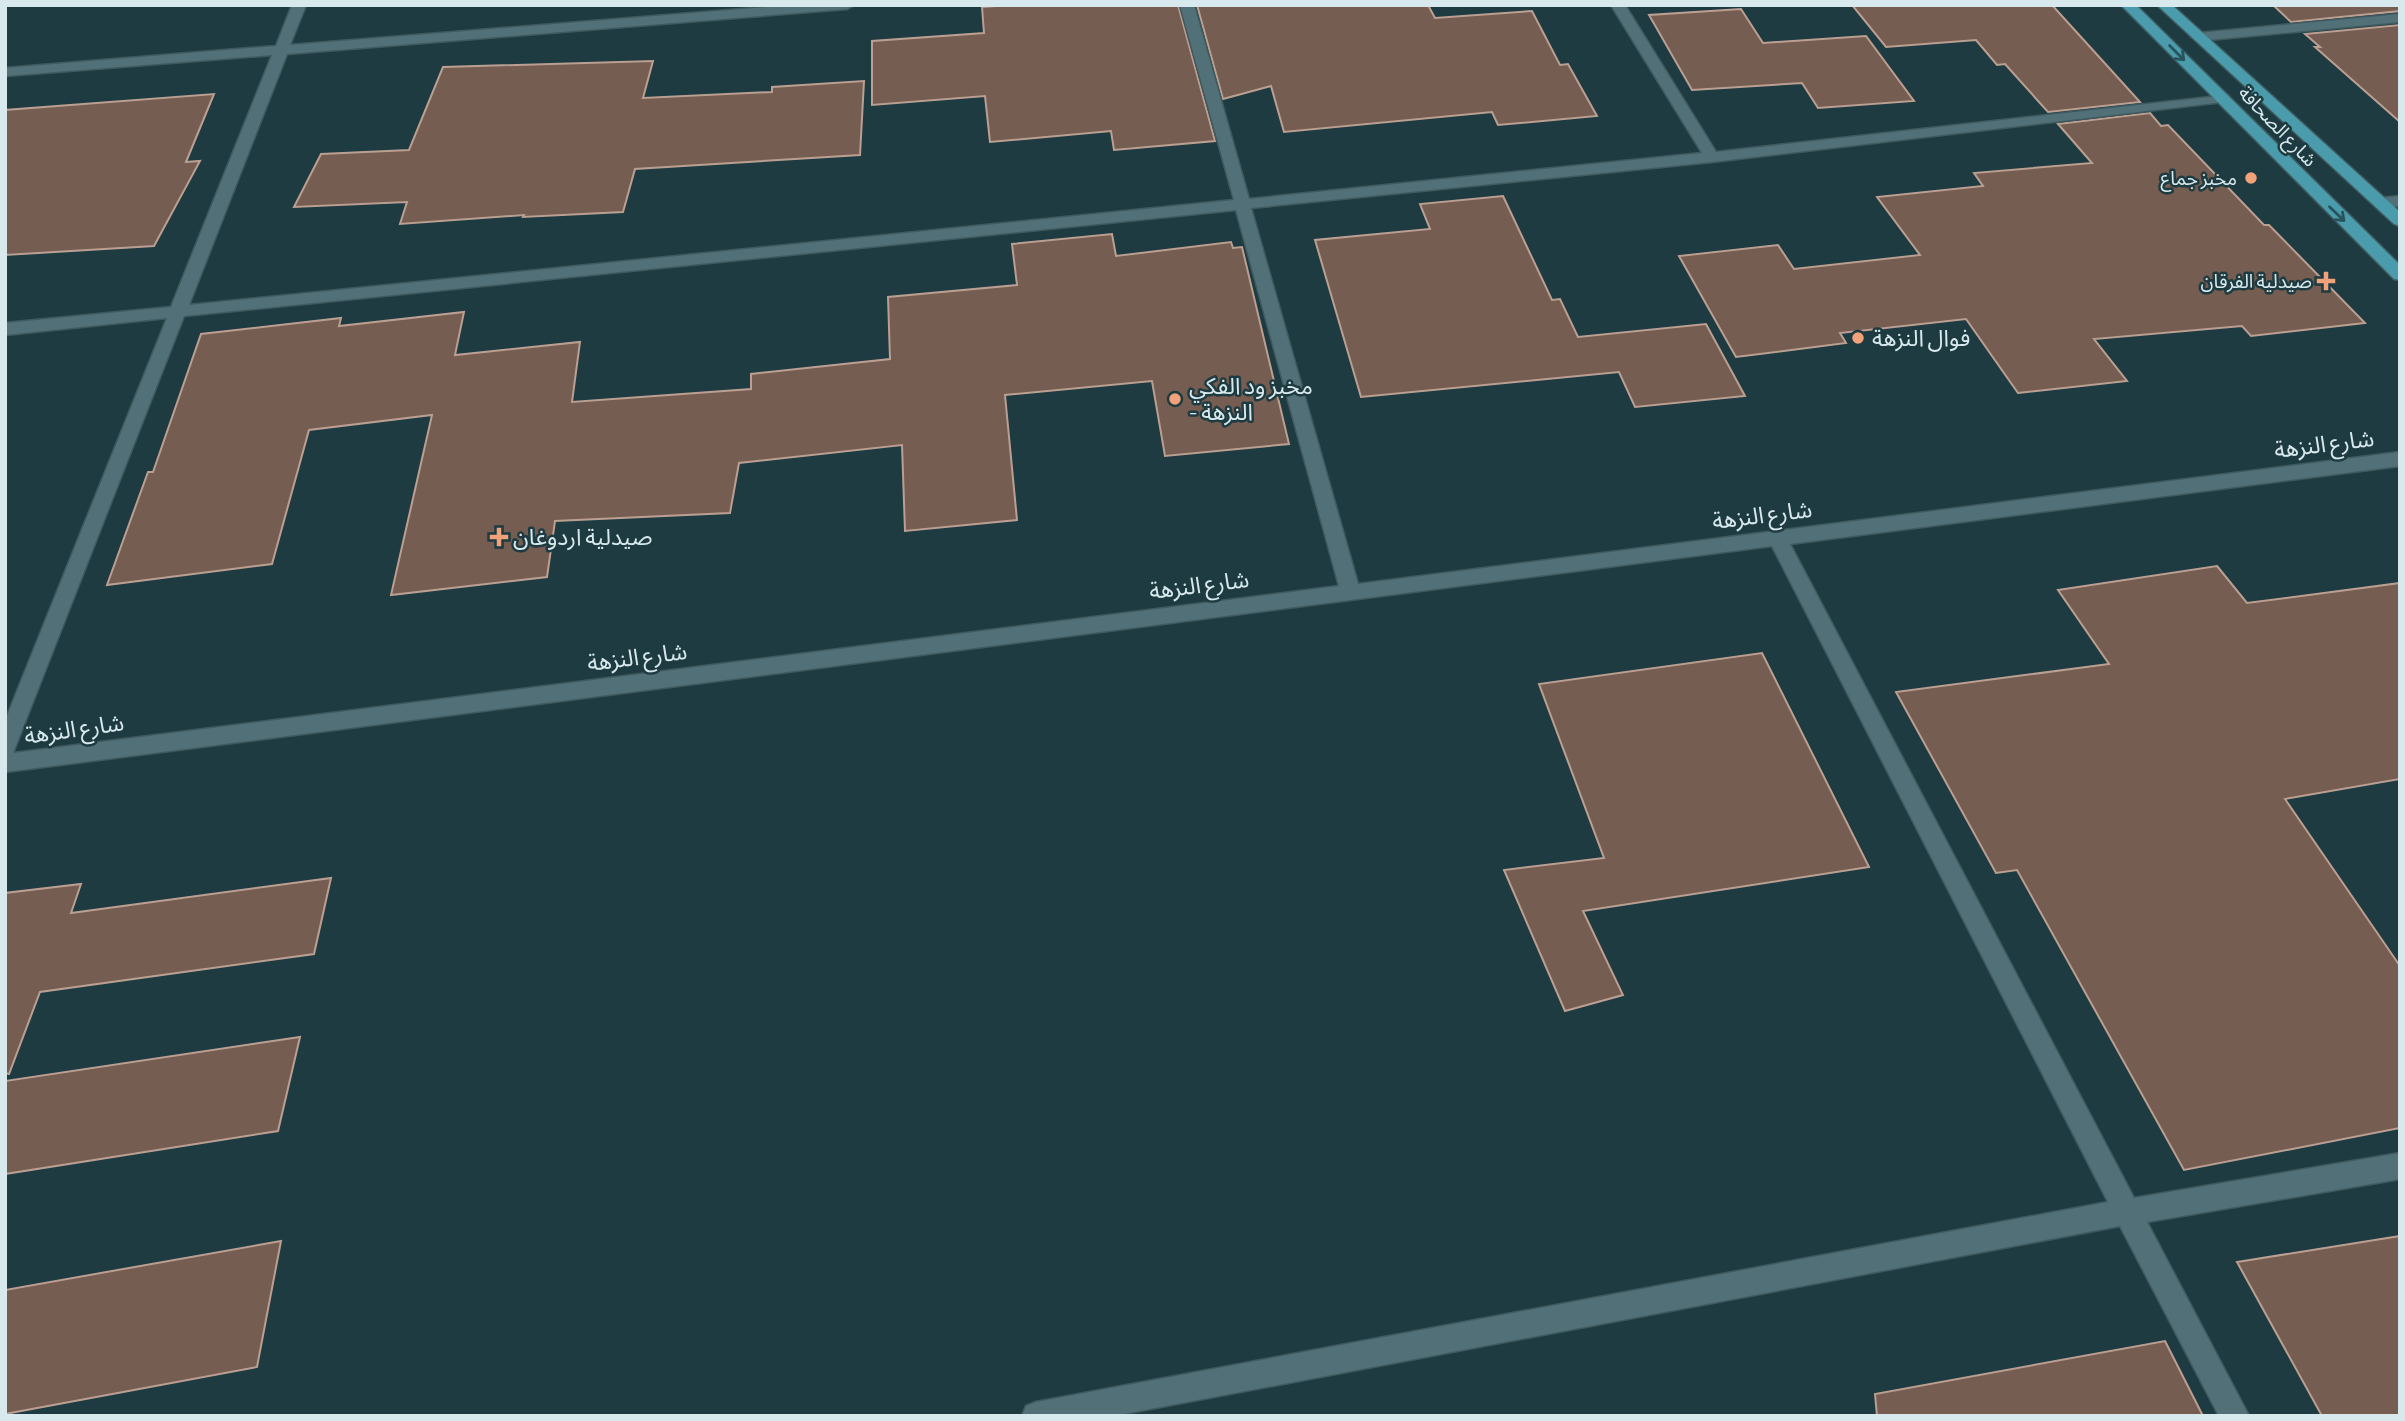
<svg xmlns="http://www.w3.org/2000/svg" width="2405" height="1421" viewBox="0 0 2405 1421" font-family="'Sofia Sans Condensed','Noto Sans Arabic',sans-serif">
	<rect width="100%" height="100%" fill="#1d3b41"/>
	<g fill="#765d51" stroke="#bb9f92" stroke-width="2">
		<path d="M1010,5H1178L1215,141L1114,150L1111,131L990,142L985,96L872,105V41L984,33L982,7Z"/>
		<path d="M1197,5H1428L1435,18L1532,11L1560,65L1568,64L1597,116L1498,125L1492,112L1284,132L1271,86L1223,99Z"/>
		<path d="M1852,5H2052L2140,102L2048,112L2005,64L1997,65L1976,40L1886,47Z"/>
		<path d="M2273,5H2400V11L2291,22Z"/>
		<path d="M1741,9L1763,43L1866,36L1914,101L1818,108L1802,83L1692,90L1649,15Z"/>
		<path d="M2400,25V122L2315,47H2320L2305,34Z"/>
		<path d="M653,61L643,98L772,92V87L864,81L860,155L635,169L623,212L523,217L524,215L400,224L407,202L294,207L321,154L409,150L443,67Z"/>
		<path d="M214,94L186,162L200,161L154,246L5,255V110Z"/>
		<path d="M2150,113L2161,126L2168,125L2264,225H2269L2365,323L2251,336L2242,326L2094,339L2127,381L2018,393L1966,319L1840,333L1846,343L1736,357L1679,256L1778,245L1794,269L1920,255L1877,197L1983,186L1974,173L2092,163L2058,124Z"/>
		<path d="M1503,196L1552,300L1560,299L1578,337L1706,324L1745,396L1635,407L1619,372L1361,397L1315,240L1430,229L1420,204Z"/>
		<path d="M1112,234L1116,256L1231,242L1233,248L1242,247L1289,444L1165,456L1152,381L1005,395L1017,520L905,531L902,445L739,463L730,513L555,521L547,577L391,595L432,415L309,430L272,564L107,585L148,472H153L201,334L341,318L339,326L464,312L455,355L580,342L572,402L751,389V374L890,359L888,297L1017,285L1012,244Z"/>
		<path d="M2217,566L2247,603L2400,583V779L2285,799L2400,966V1128L2184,1170L2017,870L1996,873L1896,692L2109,664L2058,590Z"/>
		<path d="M1762,653L1869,867L1583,911L1623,995L1565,1011L1504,870L1604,858L1539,684Z"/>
		<path d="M331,878L314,954L40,992L9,1074L5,1073V893L81,884L71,913Z"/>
		<path d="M300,1037L278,1131L5,1174V1081Z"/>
		<path d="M2400,1236V1416H2322L2237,1262Z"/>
		<path d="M281,1241L257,1367L5,1414V1290Z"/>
		<path d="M2165,1341L2203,1416H1877L1875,1394Z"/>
	</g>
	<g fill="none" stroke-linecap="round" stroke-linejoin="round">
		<g stroke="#3f5a5f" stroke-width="3">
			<g id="minor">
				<path d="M292,5H306L290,45L793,5H854L847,9L287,54L189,305L1234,200L1180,5H1194L1249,199L1702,153L1611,5H1625L1716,152L2228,95L2230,98L2228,101L2223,102L1712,162L1251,208L1358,584L2400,452V466L1790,544L2134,1198L2400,1153V1179L2147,1222L2249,1416H2219L2120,1226L1113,1416H1022L1026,1406L1036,1402L2108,1202L1772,546L5,772V721L167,318L5,335V323L171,307L272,55L5,76V68L276,46ZM1236,210L1339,586L13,753L184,316Z"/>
				<path d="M2400,14V22L2198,41L2191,37L2198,33Z"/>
				<path d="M2400,196V206L2380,208L2372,203L2380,198Z"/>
			</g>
		</g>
		<g stroke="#3f5a5f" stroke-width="3">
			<g id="major">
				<path d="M2121,5H2136L2400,265V280L2394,279Z"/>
				<path d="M2157,5H2172L2400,212V226L2394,224Z"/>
			</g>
		</g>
		<use href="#minor" fill="#517077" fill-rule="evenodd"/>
		<use href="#major" fill="#4a9cac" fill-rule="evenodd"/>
	</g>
	<defs><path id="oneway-shaft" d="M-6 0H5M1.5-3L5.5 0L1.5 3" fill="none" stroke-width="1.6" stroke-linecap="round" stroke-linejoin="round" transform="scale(1.75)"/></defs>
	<g stroke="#28535c">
		<use href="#oneway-shaft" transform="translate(2177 53) rotate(45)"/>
		<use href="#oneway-shaft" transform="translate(2337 214) rotate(44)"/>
	</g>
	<g fill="#f1a27b" stroke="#1d3b41" stroke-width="2.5">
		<circle cx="2251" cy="178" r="7"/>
		<path d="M2322.5 270.5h7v7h7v7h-7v7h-7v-7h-7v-7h7z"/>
		<circle cx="1858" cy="338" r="7"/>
		<circle cx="1175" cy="399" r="7"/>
		<path d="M495.5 526.5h7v7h7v7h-7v7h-7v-7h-7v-7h7z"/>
	</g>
	<g text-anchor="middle" stroke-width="5" stroke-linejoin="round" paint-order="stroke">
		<g font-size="19" fill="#d8e9ed" stroke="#1d3b41">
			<text transform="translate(2278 126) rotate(46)" y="7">شارع الصحافة</text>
		</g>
		<g font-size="19" fill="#d8e9ed" stroke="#1d3b41" text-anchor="end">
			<text x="2237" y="185">مخبز جماع</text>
			<text x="2312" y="288">صيدلية الفرقان</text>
		</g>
		<g font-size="23" fill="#d8e9ed" stroke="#1d3b41" text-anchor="start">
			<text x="1872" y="346">فوال النزهة</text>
			<text x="1189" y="394">مخبز ود الفكي<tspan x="1189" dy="26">- النزهة</tspan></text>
			<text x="513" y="545">صيدلية اردوغان</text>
		</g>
		<g font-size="23" fill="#d8e9ed" stroke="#1d3b41">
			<text transform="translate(2324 444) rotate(-7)" y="8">شارع النزهة</text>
			<text transform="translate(1762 515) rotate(-7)" y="8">شارع النزهة</text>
			<text transform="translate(1199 585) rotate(-7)" y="8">شارع النزهة</text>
			<text transform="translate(637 657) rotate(-7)" y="8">شارع النزهة</text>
			<text transform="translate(74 729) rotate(-8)" y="8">شارع النزهة</text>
		</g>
	</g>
	<rect width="2405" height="1421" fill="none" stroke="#d8e9ed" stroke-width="14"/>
</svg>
